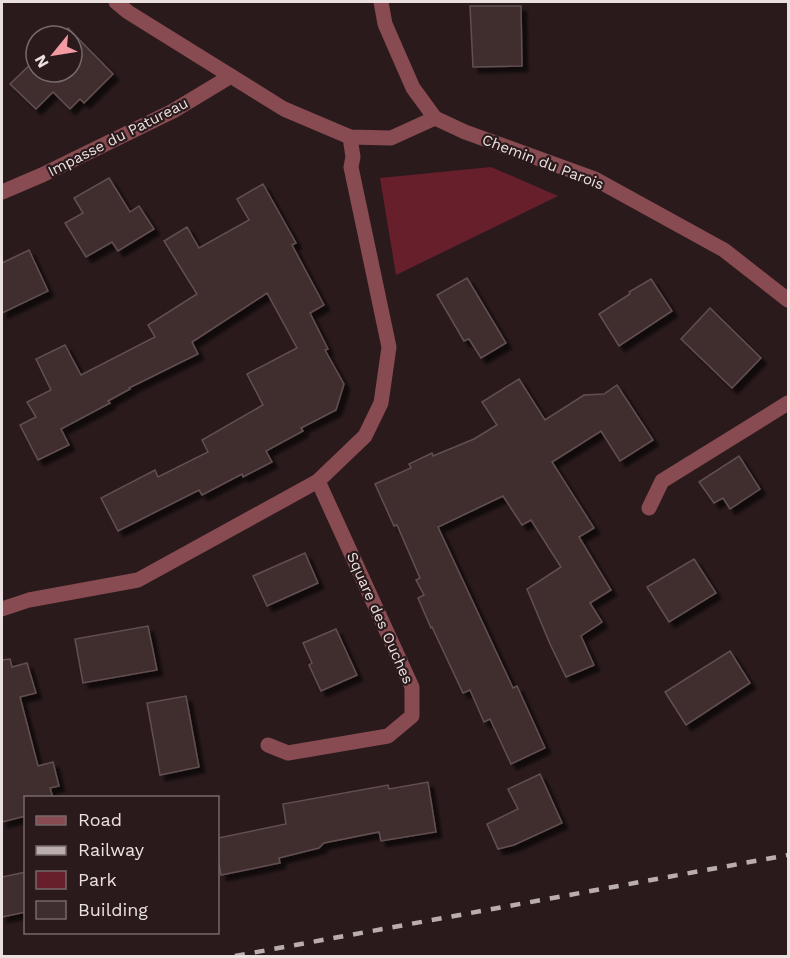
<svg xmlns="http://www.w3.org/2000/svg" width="790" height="958" viewBox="0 0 790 958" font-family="'Work Sans',sans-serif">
	<defs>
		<filter id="shadow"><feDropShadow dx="5.5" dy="5.5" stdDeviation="1.5" flood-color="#0009"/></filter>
	</defs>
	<rect width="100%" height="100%" fill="#2a1a1c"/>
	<path fill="#661f2b" d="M491,167L558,196L396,275L380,178Z"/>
	<g fill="#3f2e2f" stroke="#624f51" stroke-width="1.5" filter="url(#shadow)">
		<path d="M470,6H521L522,66L473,67Z"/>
		<path d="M68,28L113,74L84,103L80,99L70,109L53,92L36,109L10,84L36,59V72H72V36H60Z"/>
		<path d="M109,178L130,212L139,206L154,229L118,251L112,242L86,257L65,223L83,213L74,198Z"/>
		<path d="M263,184L296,243L292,245L324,305L310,313L328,349L325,350L344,384L336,410L301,428L303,431L266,451L272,462L243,477L242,474L202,495L199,490L118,531L101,498L155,470L158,477L208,452L202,440L263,405L247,374L297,348L267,293L192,342L198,354L129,388L130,389L108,401L110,403L61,429L69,445L38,460L20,425L36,417L27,402L51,390L36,359L65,345L81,375L155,337L148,325L197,294L164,241L187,227L199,248L249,220L237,199Z"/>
		<path d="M29,250L48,291L2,313V263Z"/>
		<path d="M467,278L506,343L481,358L469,339L464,341L437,295Z"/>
		<path d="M651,279L672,311L619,346L599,314L630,294L629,292Z"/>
		<path d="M710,308L761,358L732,388L681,339Z"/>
		<path d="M519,379L545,420L584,395L604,394L617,385L653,440L620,461L601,431L552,462L594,528L579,537L611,590L590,603L602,622L581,636L594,665L566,677L550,644L527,589L561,567L531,520L522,525L503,496L438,527L513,688L517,686L545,748L511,764L490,719L484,722L470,690L463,693L432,627L431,628L418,598L424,595L416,580L420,578L397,525L394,526L375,484L411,468L409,464L432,453L433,456L474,439L497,425L482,402Z"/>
		<path d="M739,456L760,489L730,509L723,498L714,503L699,482Z"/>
		<path d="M305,553L318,583L267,606L253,576Z"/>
		<path d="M694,559L716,593L669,622L647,587Z"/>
		<path d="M148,626L157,670L83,683L75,639Z"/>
		<path d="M336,629L357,675L321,691L309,665L312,663L303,643Z"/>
		<path d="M730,651L750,683L686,725L665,692Z"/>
		<path d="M10,659L12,667L27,663L36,693L20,697L38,766L53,762L59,786L50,788L53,798H26V816L2,822V660Z"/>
		<path d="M186,696L199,767L160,775L147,703Z"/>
		<path d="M540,774L562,823L514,845L498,849L487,824L518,809L508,789Z"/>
		<path d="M428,782L436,832L381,841L379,832L324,843L319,848L279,858L280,863L221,875L218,857V838L286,824L283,804L388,785L389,789Z"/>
		<path d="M26,872V912L2,917V877Z"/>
	</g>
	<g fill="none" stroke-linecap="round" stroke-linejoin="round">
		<g stroke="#884b51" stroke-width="15">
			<path d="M116,2L128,12L284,109L350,137L391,138L435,118"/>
			<path d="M381,2L385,24L413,88L435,118L465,132L595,179L724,250L788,300"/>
			<path d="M2,192L42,175L173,111L231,76"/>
			<path d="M649,508L662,481L788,403"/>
			<path d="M2,609L29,600L138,580L318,481L365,436L381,403L389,347L351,167L353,157L350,137"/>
			<path d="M268,745L288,753L388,736L412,716V687L318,481"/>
		</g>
		<path stroke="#b9adad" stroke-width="4.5" stroke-dasharray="10 10" stroke-linecap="butt" d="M235,956L788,855"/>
	</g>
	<g text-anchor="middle" stroke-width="4.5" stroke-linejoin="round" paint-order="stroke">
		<g font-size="15" fill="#ebe0e0" stroke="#2a1a1c">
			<text transform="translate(118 137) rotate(-27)" y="5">Impasse du Patureau</text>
			<text transform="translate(543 162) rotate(21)" y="5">Chemin du Parois</text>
			<text transform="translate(380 618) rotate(66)" y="5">Square des Ouches</text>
		</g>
	</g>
	<rect width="790" height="958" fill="none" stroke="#ebe0e0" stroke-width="6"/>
	<rect x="24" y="796" width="195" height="138" fill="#2a1a1c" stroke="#77696a" stroke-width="1.5"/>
	<rect x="36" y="816" width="30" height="9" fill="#884b51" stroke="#77696a" stroke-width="1.5"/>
	<text x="78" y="826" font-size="18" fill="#ebe0e0">Road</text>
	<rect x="36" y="846" width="30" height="9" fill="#b9adad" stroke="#77696a" stroke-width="1.5"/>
	<text x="78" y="856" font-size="18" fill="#ebe0e0">Railway</text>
	<rect x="36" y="871" width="30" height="18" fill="#661f2b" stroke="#77696a" stroke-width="1.5"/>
	<text x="78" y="886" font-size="18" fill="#ebe0e0">Park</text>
	<rect x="36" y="901" width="30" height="18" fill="#3f2e2f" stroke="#77696a" stroke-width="1.5"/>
	<text x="78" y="916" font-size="18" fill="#ebe0e0">Building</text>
	<g transform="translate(54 54) rotate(240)"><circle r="28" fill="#2a1a1c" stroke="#77696a" stroke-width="1.5"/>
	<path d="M0-4.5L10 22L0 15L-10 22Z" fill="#f49aa2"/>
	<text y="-9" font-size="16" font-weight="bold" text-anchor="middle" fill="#ebe0e0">N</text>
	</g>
</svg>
